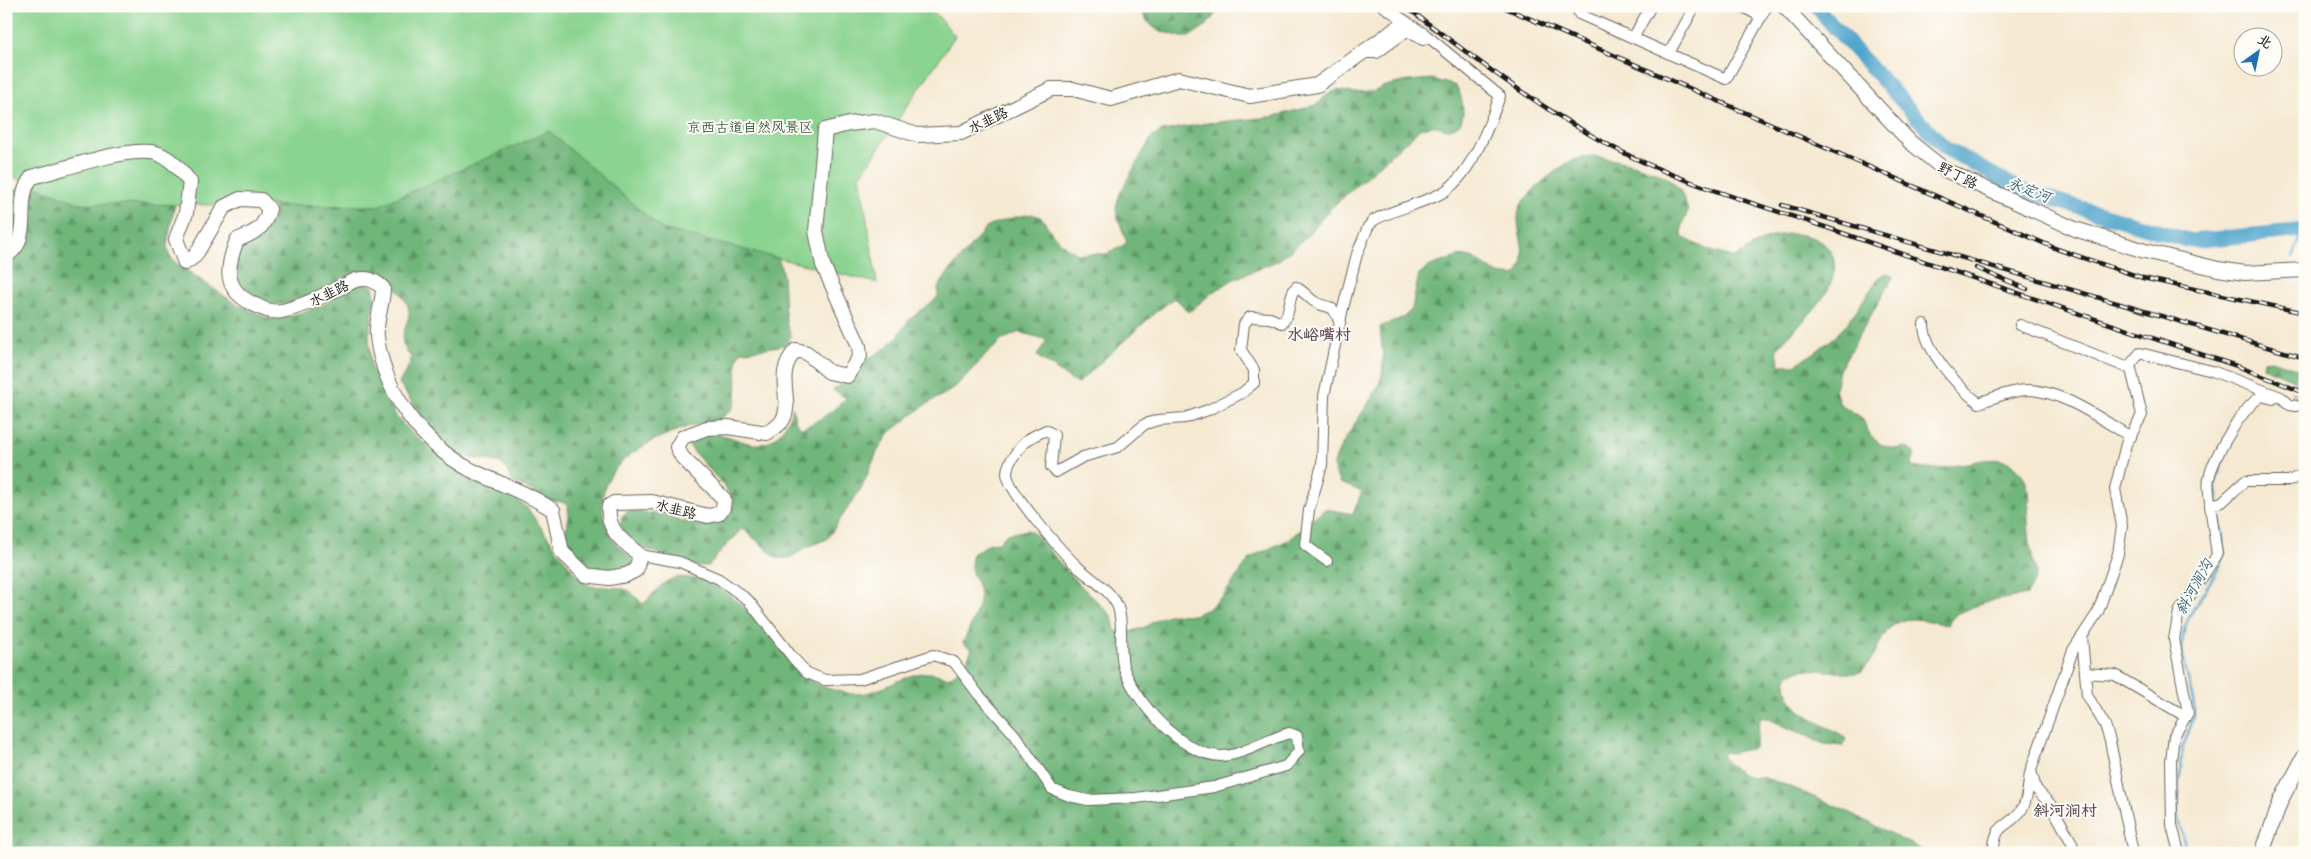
<svg xmlns="http://www.w3.org/2000/svg" width="2311" height="859" viewBox="0 0 2311 859" font-family="'Shantell Sans','LXGW WenKai TC',sans-serif">
	<defs>
		<pattern id="forest-firs" width="22" height="20" patternUnits="userSpaceOnUse" patternTransform="scale(1.25)"><rect width="22" height="20" fill="#6fb57a"/><path d="M5 1l3.5 6h-7zM16 11l3.5 6h-7z" fill="#5a9263"/></pattern>
	</defs>
	<rect width="100%" height="100%" fill="#fdfcf7"/>
	<filter id="ink" filterUnits="userSpaceOnUse"><feTurbulence type="fractalNoise" baseFrequency=".02" numOctaves="2"/><feDisplacementMap in="SourceGraphic" scale="10" xChannelSelector="R" yChannelSelector="G"/><feConvolveMatrix kernelMatrix="1 2 1 2 8 2 1 2 1" color-interpolation-filters="sRGB"/></filter>
	<filter id="wash" filterUnits="userSpaceOnUse"><feTurbulence type="fractalNoise" baseFrequency=".0096" numOctaves="4" result="noise"/><feDisplacementMap in="SourceGraphic" scale="20" xChannelSelector="R" yChannelSelector="G"/><feGaussianBlur stdDeviation="1.12" result="paint"/><feColorMatrix in="noise" values="0 0 0 0 0 0 0 0 0 0 0 0 0 0 0 0 0 1.4 0 .05"/><feComposite in="paint" operator="in"/></filter>
	<g filter="url(#wash)">
		<rect width="100%" height="100%" fill="#f5e9d2"/>
		<g fill="url(#forest-firs)" stroke="#46684b">
			<path d="M6,6H860L778,258C789,284 779,311 791,336L785,345L740,352C732,368 742,398 731,410C719,423 703,422 687,427C637,444 580,475 611,536C616,546 627,552 633,561L632,568L609,572H592L559,540C569,528 569,520 568,505L562,502L550,500L513,482L505,467L499,462L464,457L452,450L435,436L399,383L410,364L411,357C396,340 405,334 409,315C411,304 397,288 389,280C362,255 343,283 318,294C300,302 269,310 252,299C246,295 241,287 236,282C235,273 234,260 239,252C251,234 274,235 275,208Z"/>
			<path d="M1139,6H1221L1207,25L1189,37H1182L1157,30L1146,20Z"/>
			<path d="M1432,79L1456,86C1463,97 1470,127 1449,129C1445,129 1441,127 1437,126C1432,125 1426,127 1421,128L1331,208L1304,239L1279,260L1232,280L1213,292L1189,312L1175,298L1157,311L1077,384L1037,356L1047,340L1019,332L1002,340L988,353L953,389L925,405L889,433L877,452L862,487L827,539L807,547L790,558H777L742,528L708,566H698L643,548L627,538L620,526L622,516L628,511C640,513 654,513 667,516C696,524 716,537 734,503C725,481 702,465 688,444C720,415 748,460 775,438C784,431 789,418 793,408L795,421L802,428C818,422 835,410 846,398L833,390L852,377L866,360L886,348L898,336L909,320L938,297V288L948,273L985,229L993,224L1016,217L1032,214L1042,218L1053,235L1066,247L1078,254H1107L1127,243L1118,218L1116,207L1120,193L1151,138L1162,131L1208,123L1271,117L1316,105L1327,95L1337,90L1353,93L1373,92L1385,86L1408,81Z"/>
			<path d="M1594,156C1616,160 1661,168 1677,186C1683,193 1685,203 1688,211L1682,225V237L1708,250L1735,258C1747,249 1758,242 1772,237C1800,228 1843,239 1833,277C1825,305 1795,327 1777,349L1779,365H1795L1814,353L1835,337L1846,325L1880,276L1887,273L1893,277L1839,370L1835,389L1839,403L1862,418L1871,437L1882,445L1894,449L1906,447L1915,454L1911,465C1948,484 2013,426 2029,492C2031,501 2027,512 2028,522C2029,533 2030,545 2032,556C2032,562 2037,568 2036,574C2035,581 2030,589 2027,595L1984,602L1956,614L1947,625C1924,621 1901,610 1885,634C1880,641 1877,650 1873,657C1870,662 1865,669 1860,672C1844,679 1778,653 1787,690C1791,712 1824,725 1842,735L1846,739L1843,746L1824,744L1762,716C1755,726 1760,737 1754,748L1731,753L1725,752L1722,755L1726,762L1741,774L1751,778L1762,777L1783,784L1844,810L1928,853H6V160L20,167L7,178L12,189L47,188L176,198L167,245L169,255L176,263L236,304L267,318L280,319L322,306L356,284L364,283L373,287L375,296L369,336L371,368L397,418L415,436L435,452L480,481L513,497L527,508L572,570L589,586L620,588L630,591L643,604C652,597 658,586 668,581C675,577 682,577 690,578C729,580 765,631 789,658C799,669 812,684 827,688C837,691 848,694 857,694C880,694 903,675 922,673C931,672 940,675 949,678L964,666L972,649L963,643C969,629 983,603 979,589C974,572 968,574 973,554L990,543L999,542L1007,534L1028,530L1037,536L1070,575L1112,616L1115,631L1129,632L1145,627L1158,619L1171,614L1194,615L1208,609L1224,595L1249,560L1257,554L1288,540L1325,509L1353,514L1362,491L1340,483C1338,479 1335,474 1334,469C1331,452 1371,404 1379,384C1387,364 1381,347 1380,327L1404,317L1412,309L1419,274L1430,266L1460,256L1472,257L1498,274L1515,276C1533,256 1514,234 1519,210C1522,196 1558,168 1571,161C1577,158 1587,158 1594,156Z"/>
			<path d="M2271,360L2305,371V385L2263,367L2264,361Z"/>
		</g>
		<path fill="#8ad390" stroke="#537856" d="M6,6H929L955,36L860,176L877,283L662,229L549,131L378,206L81,204L6,174Z"/>
		<g fill="none" stroke-linecap="round" stroke-linejoin="round">
			<g stroke="#4fa4cb" stroke-width="2.5">
				<path d="M2293,258L2302,230"/>
				<path d="M2244,406L2249,395"/>
				<path d="M2218,501L2215,485L2226,450"/>
				<path d="M2187,853L2177,815L2183,746L2194,717V705L2181,648L2185,626L2194,608L2220,566L2225,553L2218,506"/>
			</g>
			<path stroke="#4fa4cb" stroke-width="15" d="M1817,6L1824,16L1945,148L2021,190L2191,241L2305,230"/>
		</g>
	</g>
	<g filter="url(#ink)">
		<g fill="none" stroke-linecap="round" stroke-linejoin="round">
			<path stroke="#d4cab7" stroke-width="10" stroke-dasharray="10 5" stroke-linecap="butt" d="M2296,406L2305,380"/>
			<path stroke="#d4cab7" stroke-width="14" stroke-dasharray="14 7" stroke-linecap="butt" d="M1400,26L1412,6"/>
			<g stroke="#68645c" stroke-width="12">
				<g id="street">
					<path d="M1584,6L1579,14L1726,79L1761,17"/>
					<path d="M1742,6L1761,17L1767,6"/>
					<path d="M1633,38L1651,6"/>
					<path d="M1363,53H1377L1407,31L1423,40"/>
					<path d="M1669,53L1695,6"/>
					<path d="M1924,324C1924,350 1959,388 1979,403C1995,397 2011,391 2027,390C2062,390 2102,420 2131,437"/>
					<path d="M2020,325L2131,369"/>
					<path d="M2210,505C2210,497 2207,486 2209,478C2214,456 2243,406 2262,396L2273,399"/>
					<path d="M640,555L680,562L719,579L748,600L793,658L807,673L825,680L860,679L933,655L954,662L978,694L1015,735L1052,789L1069,796L1088,800L1136,798L1214,787L1286,766L1299,751L1297,736L1289,733C1268,739 1241,756 1221,756C1182,756 1133,700 1123,665C1119,647 1124,620 1117,605C1110,590 1091,579 1079,568C1064,554 1007,491 1007,473C1007,462 1021,445 1029,439C1034,435 1041,433 1046,430L1054,435L1051,467L1056,472L1083,457L1118,447L1145,424L1158,420L1185,418L1208,410L1242,393L1254,383V370L1241,350L1244,324L1250,317L1270,318L1282,323C1292,313 1287,297 1296,287C1303,291 1306,295 1312,300C1328,312 1331,298 1340,324"/>
					<path d="M1327,561L1305,545L1309,510L1322,465L1324,396L1343,308L1357,254L1368,227L1374,220C1394,209 1417,205 1438,195C1469,181 1489,126 1500,96L1426,35L1383,6"/>
					<path d="M2082,637L2087,695L2105,725L2110,741L2133,853"/>
					<path d="M2085,673L2115,675L2185,716"/>
					<path d="M1993,853C1996,821 2004,831 2020,812C2028,802 2028,785 2030,773"/>
					<path d="M2074,853L2072,843L2051,805L2036,789L2031,770L2073,650L2098,612L2118,554L2122,526L2115,489L2126,444L2142,415L2130,365L2140,353L2212,371L2281,397L2290,405L2296,406"/>
					<path d="M2179,853L2172,825L2171,761L2174,736L2188,713L2174,639L2179,612L2217,555L2210,505L2222,502L2245,481H2289L2305,473"/>
				</g>
			</g>
			<g stroke="#68645c" stroke-width="16">
				<g id="secondary">
					<path d="M1784,6L1910,142L1945,170L2075,229L2145,251L2218,269L2245,273L2305,270"/>
					<path d="M6,256C10,253 15,249 17,245C28,223 16,196 32,177C65,169 118,149 151,152C168,154 181,170 190,182L186,213L176,239L185,263L195,256L224,207L240,199L261,200L269,209C264,229 256,232 237,240C226,268 223,289 253,304C263,309 270,313 282,311C308,305 332,291 356,280C368,277 374,280 383,288C383,304 375,322 377,337C384,393 422,444 471,470C499,484 527,492 553,510L562,552L586,575L609,578L626,575L636,570L640,555C623,542 606,530 609,506L614,503L652,502L708,516L718,514L723,508L724,499L682,457L677,447L683,437L707,428L728,427L767,433C772,429 779,426 782,421C795,402 772,375 796,350L807,353L829,372L847,376L860,356L859,346L823,265L816,231L825,130L849,124L875,121L917,135L961,133L1051,89H1073L1111,99L1179,79L1250,96L1317,85L1400,26"/>
					<path d="M2262,853L2281,800L2305,755"/>
				</g>
			</g>
			<use href="#street" stroke="#fff" stroke-width="10"/>
			<use href="#secondary" stroke="#fff" stroke-width="14"/>
			<g stroke="#1c1c1c" stroke-width="4.5">
				<g id="rail">
					<path d="M1405,6C1472,57 1539,108 1614,148C1681,183 1757,204 1828,228C1964,276 2101,321 2237,366L2305,393"/>
					<path d="M1501,6L2057,249L2143,278L2305,313"/>
					<path d="M1782,205L2305,358"/>
					<path d="M1976,268L2027,289"/>
				</g>
			</g>
			<use href="#rail" stroke="#fdfcf7" stroke-width="2.5" stroke-dasharray="8" stroke-linecap="butt"/>
		</g>
	</g>
	<g text-anchor="middle" stroke-width="4" stroke-linejoin="round" paint-order="stroke">
		<g font-size="14" fill="#1c1c1c" stroke="#fdfcf7">
			<text transform="translate(988 120) rotate(-26)" y="5">水韭路</text>
			<text transform="translate(1958 175) rotate(27)" y="5">野丁路</text>
			<text transform="translate(329 293) rotate(-26)" y="5">水韭路</text>
			<text transform="translate(676 509) rotate(14)" y="5">水韭路</text>
		</g>
		<g font-size="14" fill="#425c45" stroke="#fdfcf7">
			<text x="750" y="132">京西古道自然风景区</text>
		</g>
		<g font-size="15" font-style="italic" fill="#366074" stroke="#fdfcf7">
			<text transform="translate(2029 190) rotate(21)" y="5">永定河</text>
			<text transform="translate(2194 587) rotate(-61)" y="5">斜河涧沟</text>
		</g>
		<g font-size="16" font-weight="bold" fill="#604c56" stroke="#fdfcf7">
			<text x="1319" y="340">水峪嘴村</text>
			<text x="2065" y="816">斜河涧村</text>
		</g>
	</g>
	<rect width="2311" height="859" fill="none" stroke="#fdfcf7" stroke-width="25"/>
	<g transform="translate(2258 52) rotate(33)"><circle r="24" fill="#fdfcf7" stroke="#a3a29f"/>
	<path d="M0-4L9 19L0 12L-9 19Z" fill="#1f6fb2"/>
	<text y="-8" font-size="14" font-weight="bold" text-anchor="middle" fill="#1c1c1c">北</text>
	</g>
</svg>
